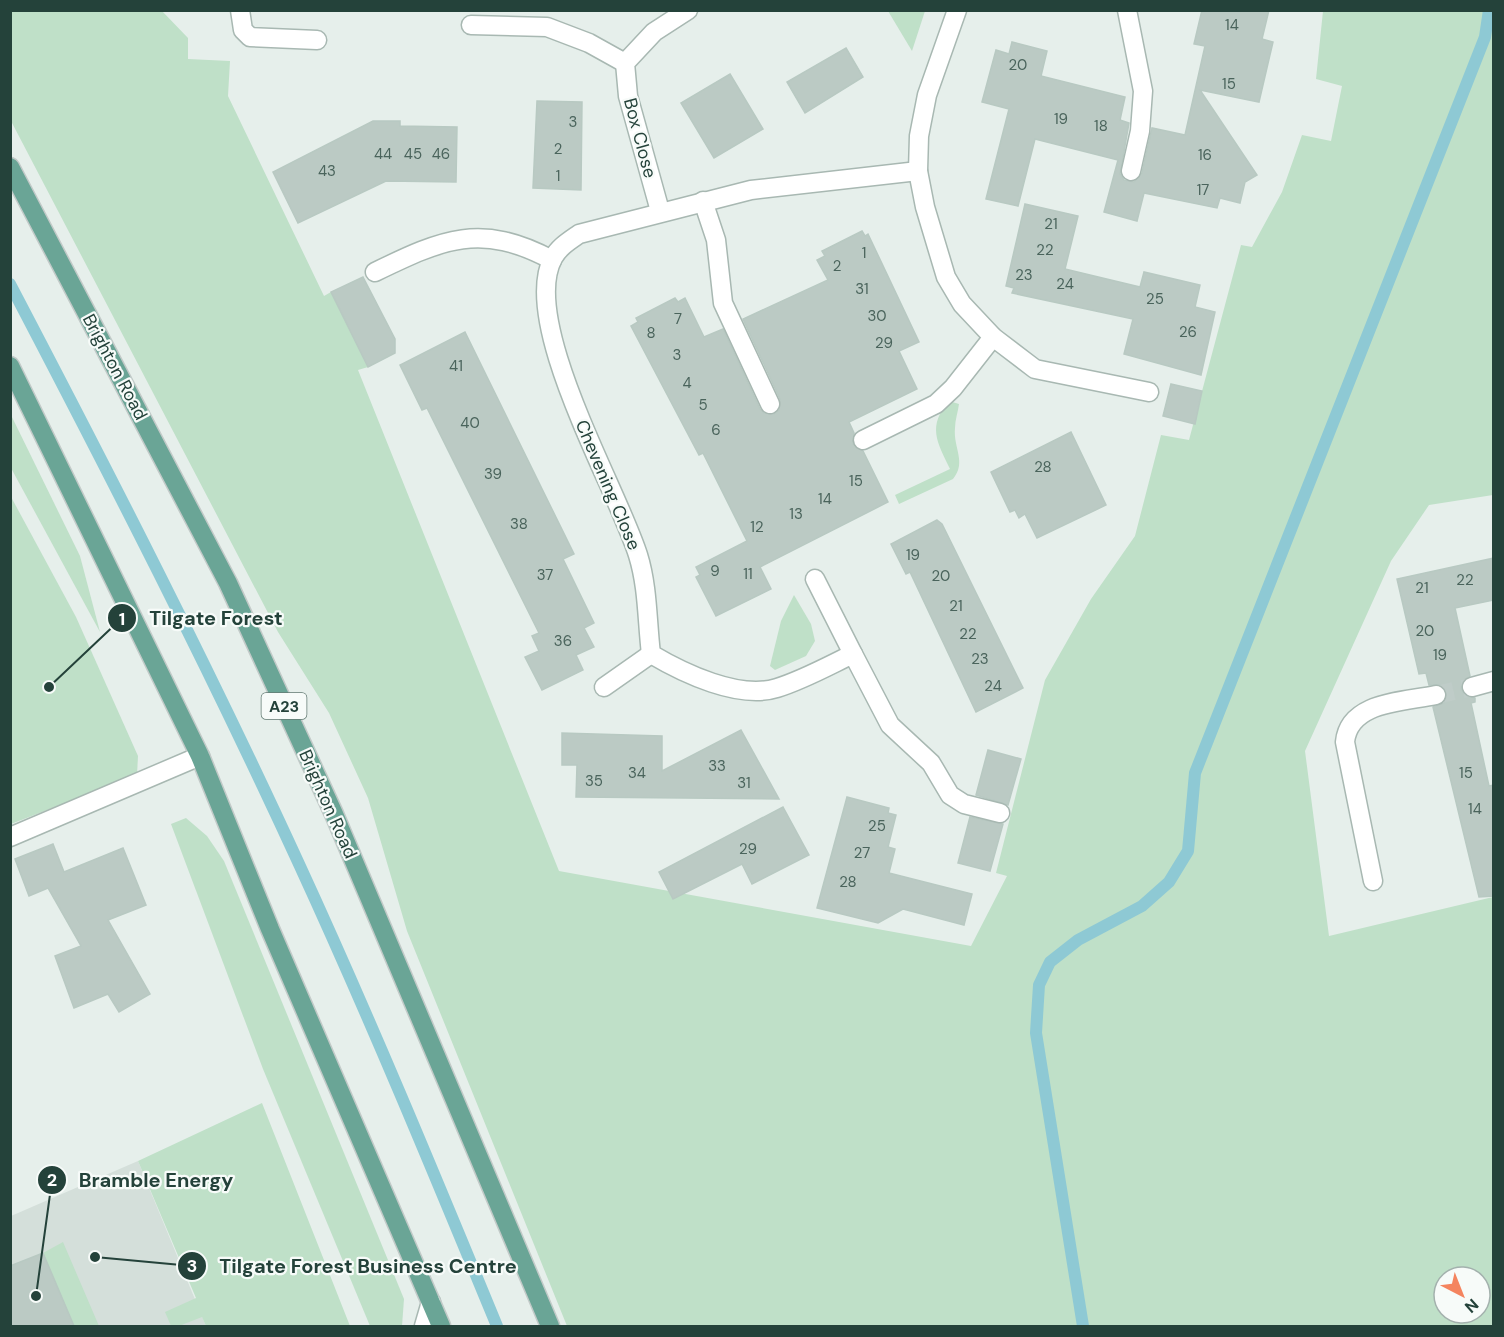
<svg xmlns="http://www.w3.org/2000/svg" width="1504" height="1337" viewBox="0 0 1504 1337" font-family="'DM Sans',sans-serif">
	<rect width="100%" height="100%" fill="#e6efeb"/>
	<path fill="#d4dfda" d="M138,1161L206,1326H11V1216Z"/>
	<g fill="#bfe0c8" fill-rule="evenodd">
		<path d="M11,11H162L188,38V59L230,61L228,96L324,296L331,292L368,367L358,370L559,871L971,946L1007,876L996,873L1045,680L1091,599L1135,536L1161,435L1189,440L1241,245L1252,247L1282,192L1302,135L1331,141L1342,86L1316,79L1323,11H1493V495L1429,505L1391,561L1305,751L1329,936L1493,897V1326H567L407,931L368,798L329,713L278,632L11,121ZM1444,1277H1480V1313H1444Z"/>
		<path d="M888,11H925L912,51Z"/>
		<path d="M949,401L959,404C958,412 955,420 955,428C953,448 967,462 953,479L899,504L895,495L950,469C937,442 927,426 949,401Z"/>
		<path d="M10,413L80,556L100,632L11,468Z"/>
		<path d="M10,495L76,617L138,756L137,775L11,824Z"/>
		<path d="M794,595L811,624L815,641L806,656L775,670L770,666L781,621Z"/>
		<path d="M186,818L207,836L224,861L404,1299L402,1326H370L263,1069L171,824Z"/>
		<path d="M262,1103L350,1326H206L202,1317L179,1326H171L165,1312L196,1298L138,1161Z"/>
		<path d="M63,1242L99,1326H74L43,1253Z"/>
	</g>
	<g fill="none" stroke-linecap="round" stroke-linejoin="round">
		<g stroke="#8ec9d4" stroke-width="12">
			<path d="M10,284C110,475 209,668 299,864C369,1016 433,1171 497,1326"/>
			<path d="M1083,1326L1036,1033L1039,985L1050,962L1078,940L1142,906L1169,882L1188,851L1195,773L1485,37L1489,10"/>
		</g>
	</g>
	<g fill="#bbcac4" stroke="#b8c9c2" stroke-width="1.5">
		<path d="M1202,10H1269L1262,39L1273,42L1259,102L1200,90L1257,175L1245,182L1240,203L1220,198L1217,208L1144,193L1137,221L1104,212L1118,160L1035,139L1018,206L986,199L1009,109L982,102L996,50L1009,54L1012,42L1047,51L1041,76L1125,97L1120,120L1129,123L1120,174L1124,180L1134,182L1142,173L1152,128L1185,135L1205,46L1194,44Z"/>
		<path d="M846,48L863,77L805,113L787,82Z"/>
		<path d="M730,74L763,129L714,158L681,103Z"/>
		<path d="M537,101L582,102L581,190L533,188Z"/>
		<path d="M373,121H400V126L457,127L456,182L386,181L298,223L273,172Z"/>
		<path d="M1025,204L1078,216L1065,269L1140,287L1144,272L1200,285L1195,307L1215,312L1201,375L1124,354L1133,319L1012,293L1014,288L1006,286Z"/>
		<path d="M862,231L865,236L868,234L919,342L899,351L917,389L849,422L854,433L853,444L863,451L888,502L760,567L771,589L716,616L696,577L700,575L696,567L747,541L703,453L699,455L631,326L638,322L636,318L675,298L678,302L685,298L704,337L723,329L760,409L764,413L774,414L779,410L780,399L743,319L828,280L817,260L825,256L822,251Z"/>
		<path d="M363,277L395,339V353L368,367L331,292Z"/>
		<path d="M465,332L574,554L563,559L594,623L584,628L594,647L576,655L583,670L542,690L525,657L539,651L532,636L539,633L427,408L422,410L400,365Z"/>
		<path d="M1171,384L1202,391L1195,424L1163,416Z"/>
		<path d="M1071,432L1106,505L1037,538L1025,514L1019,518L1015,510L1010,512L991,472Z"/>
		<path d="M937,520L942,524L1023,688L976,712L910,572L906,574L891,544Z"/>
		<path d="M1494,558V600L1455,608L1470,676L1464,680L1461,689L1465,695L1475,698V702L1471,703L1489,786L1494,785V896L1479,897L1433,707L1444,703L1447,692L1440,685H1429L1426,673L1419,674L1397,579Z"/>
		<path d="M741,730L779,799L576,797L577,765H562V733L662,736V771Z"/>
		<path d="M988,750L1021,759L1008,805L976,795Z"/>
		<path d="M847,797L889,808L888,813L896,815L888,847L895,849L889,873L972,894L964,925L903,909L878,923L817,908Z"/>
		<path d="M783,807L809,855L752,884L742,864L673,899L659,872Z"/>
		<path d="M970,817L1003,824L990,871L958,863Z"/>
		<path d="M53,844L64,872L123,848L146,905L108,920L150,994L119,1012L108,994L74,1008L55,956L81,946L48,888L29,896L15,859Z"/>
		<path d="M43,1253L74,1326H10V1266Z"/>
	</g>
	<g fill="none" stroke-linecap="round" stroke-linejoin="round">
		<path stroke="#bfccc8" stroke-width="18" stroke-dasharray="18 9" stroke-linecap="butt" d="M1436,695L1472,687"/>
		<g stroke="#a8b8b2" stroke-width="21">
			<g id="minor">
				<path d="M240,10L243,30L250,37L317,40"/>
				<path d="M957,10L927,95L919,136L918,171L925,207L946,277L962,304L993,337L1035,369L1149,392"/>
				<path d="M1127,10L1143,91L1140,131L1131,171"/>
				<path d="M471,25L547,27L589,43L625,63"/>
				<path d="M918,171L751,190L579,234C569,241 559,247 553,258C519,322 617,488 638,555C648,587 647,621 651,654C683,673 739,700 777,688C803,680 828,666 853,654L890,725L931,763L950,795L964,804L1000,813"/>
				<path d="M703,201L716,240L723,303L770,404"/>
				<path d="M660,211L628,96L625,63L654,32L688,10"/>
				<path d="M375,272C443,239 481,222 552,260"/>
				<path d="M863,440L936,404L953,388L993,337"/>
				<path d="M815,579L853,654"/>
				<path d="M604,687L651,654"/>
				<path d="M1472,687L1494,681"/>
				<path d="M10,837L200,756"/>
				<path d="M1373,881L1345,742C1349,701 1404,702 1436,695"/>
				<path d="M424,1326L431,1302"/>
			</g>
		</g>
		<g stroke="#c2cac8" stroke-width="21">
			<g id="major">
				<path d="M10,167L228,583L334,814L550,1326"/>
				<path d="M10,366L200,756L270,929L441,1326"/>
			</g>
		</g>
		<use href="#minor" stroke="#fff" stroke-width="18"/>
		<use href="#major" stroke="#6aa596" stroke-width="18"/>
	</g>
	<g text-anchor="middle" stroke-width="4.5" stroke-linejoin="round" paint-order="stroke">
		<g font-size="15" fill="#4a645c">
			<text x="1232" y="30">14</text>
			<text x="1018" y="70">20</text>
			<text x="1229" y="89">15</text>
			<text x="1061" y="124">19</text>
			<text x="573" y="127">3</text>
			<text x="1101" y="131">18</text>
			<text x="558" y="154">2</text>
			<text x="383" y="159">44</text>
			<text x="413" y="159">45</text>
			<text x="441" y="159">46</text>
			<text x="1205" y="160">16</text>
			<text x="327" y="176">43</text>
			<text x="558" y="181">1</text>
			<text x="1203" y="195">17</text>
			<text x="1051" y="229">21</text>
			<text x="1045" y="255">22</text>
			<text x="864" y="258">1</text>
			<text x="837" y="271">2</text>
			<text x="1024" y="280">23</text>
			<text x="1065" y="289">24</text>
			<text x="862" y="294">31</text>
			<text x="1155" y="304">25</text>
			<text x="877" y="321">30</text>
			<text x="678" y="324">7</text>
			<text x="1188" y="337">26</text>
			<text x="651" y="338">8</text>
			<text x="884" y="348">29</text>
			<text x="677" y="360">3</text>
			<text x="456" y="371">41</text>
			<text x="687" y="388">4</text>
			<text x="703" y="410">5</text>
			<text x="470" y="428">40</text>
			<text x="716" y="435">6</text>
			<text x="1043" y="472">28</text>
			<text x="493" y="479">39</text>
			<text x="856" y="486">15</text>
			<text x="825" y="504">14</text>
			<text x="796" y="519">13</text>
			<text x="519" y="529">38</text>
			<text x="757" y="532">12</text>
			<text x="913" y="560">19</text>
			<text x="715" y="576">9</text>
			<text x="748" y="579">11</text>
			<text x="545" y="580">37</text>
			<text x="941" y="581">20</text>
			<text x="1465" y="585">22</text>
			<text x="1422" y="593">21</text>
			<text x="956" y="611">21</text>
			<text x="1425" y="636">20</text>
			<text x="968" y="639">22</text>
			<text x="563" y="646">36</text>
			<text x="1440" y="660">19</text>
			<text x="980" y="664">23</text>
			<text x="993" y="691">24</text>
			<text x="717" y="771">33</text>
			<text x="637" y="778">34</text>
			<text x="1466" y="778">15</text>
			<text x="594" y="786">35</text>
			<text x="744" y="788">31</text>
			<text x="1475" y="814">14</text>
			<text x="877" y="831">25</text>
			<text x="748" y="854">29</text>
			<text x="862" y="858">27</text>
			<text x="848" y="887">28</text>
		</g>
		<rect fill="#f7fbf9" stroke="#637a73" stroke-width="1.5" x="261.5" y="693" width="45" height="26" rx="4.5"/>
		<g font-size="16" font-weight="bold" fill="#24423a">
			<text x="284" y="712">A23</text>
		</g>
		<g font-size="18" fill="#24423a" stroke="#f7fbf9">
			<text transform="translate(640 138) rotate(75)" y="6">Box Close</text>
			<text transform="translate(115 367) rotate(62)" y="6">Brighton Road</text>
			<text transform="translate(608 485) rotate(67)" y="6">Chevening Close</text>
			<text transform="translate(328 804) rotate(66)" y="6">Brighton Road</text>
		</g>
	</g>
	<path fill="none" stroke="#24423a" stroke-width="2" d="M49 687L122 618M36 1296L52 1180M95 1257L192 1266"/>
	<g fill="#24423a" stroke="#f7fbf9" stroke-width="2">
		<circle cx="49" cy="687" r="6"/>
		<circle cx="36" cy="1296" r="6"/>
		<circle cx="95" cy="1257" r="6"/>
		<circle cx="122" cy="618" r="15"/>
		<circle cx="52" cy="1180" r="15"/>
		<circle cx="192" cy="1266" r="15"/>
	</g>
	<g font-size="18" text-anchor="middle" font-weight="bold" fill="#fff">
		<text x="122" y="625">1</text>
		<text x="52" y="1186">2</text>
		<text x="192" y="1272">3</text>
	</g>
	<g font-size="20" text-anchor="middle" font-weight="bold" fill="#24423a" stroke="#f7fbf9" stroke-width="4.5" stroke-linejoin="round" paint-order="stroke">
		<text x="216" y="625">Tilgate Forest</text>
		<text x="156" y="1187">Bramble Energy</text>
		<text x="368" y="1273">Tilgate Forest Business Centre</text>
	</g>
	<rect width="1504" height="1337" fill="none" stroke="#24423a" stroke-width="24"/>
	<g transform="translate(1462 1295) rotate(138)"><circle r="28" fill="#f7fbf9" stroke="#a3b1ad" stroke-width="1.5"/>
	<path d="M0-4.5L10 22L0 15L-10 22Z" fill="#f4845f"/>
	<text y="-9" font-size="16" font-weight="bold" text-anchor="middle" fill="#24423a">N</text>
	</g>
</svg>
